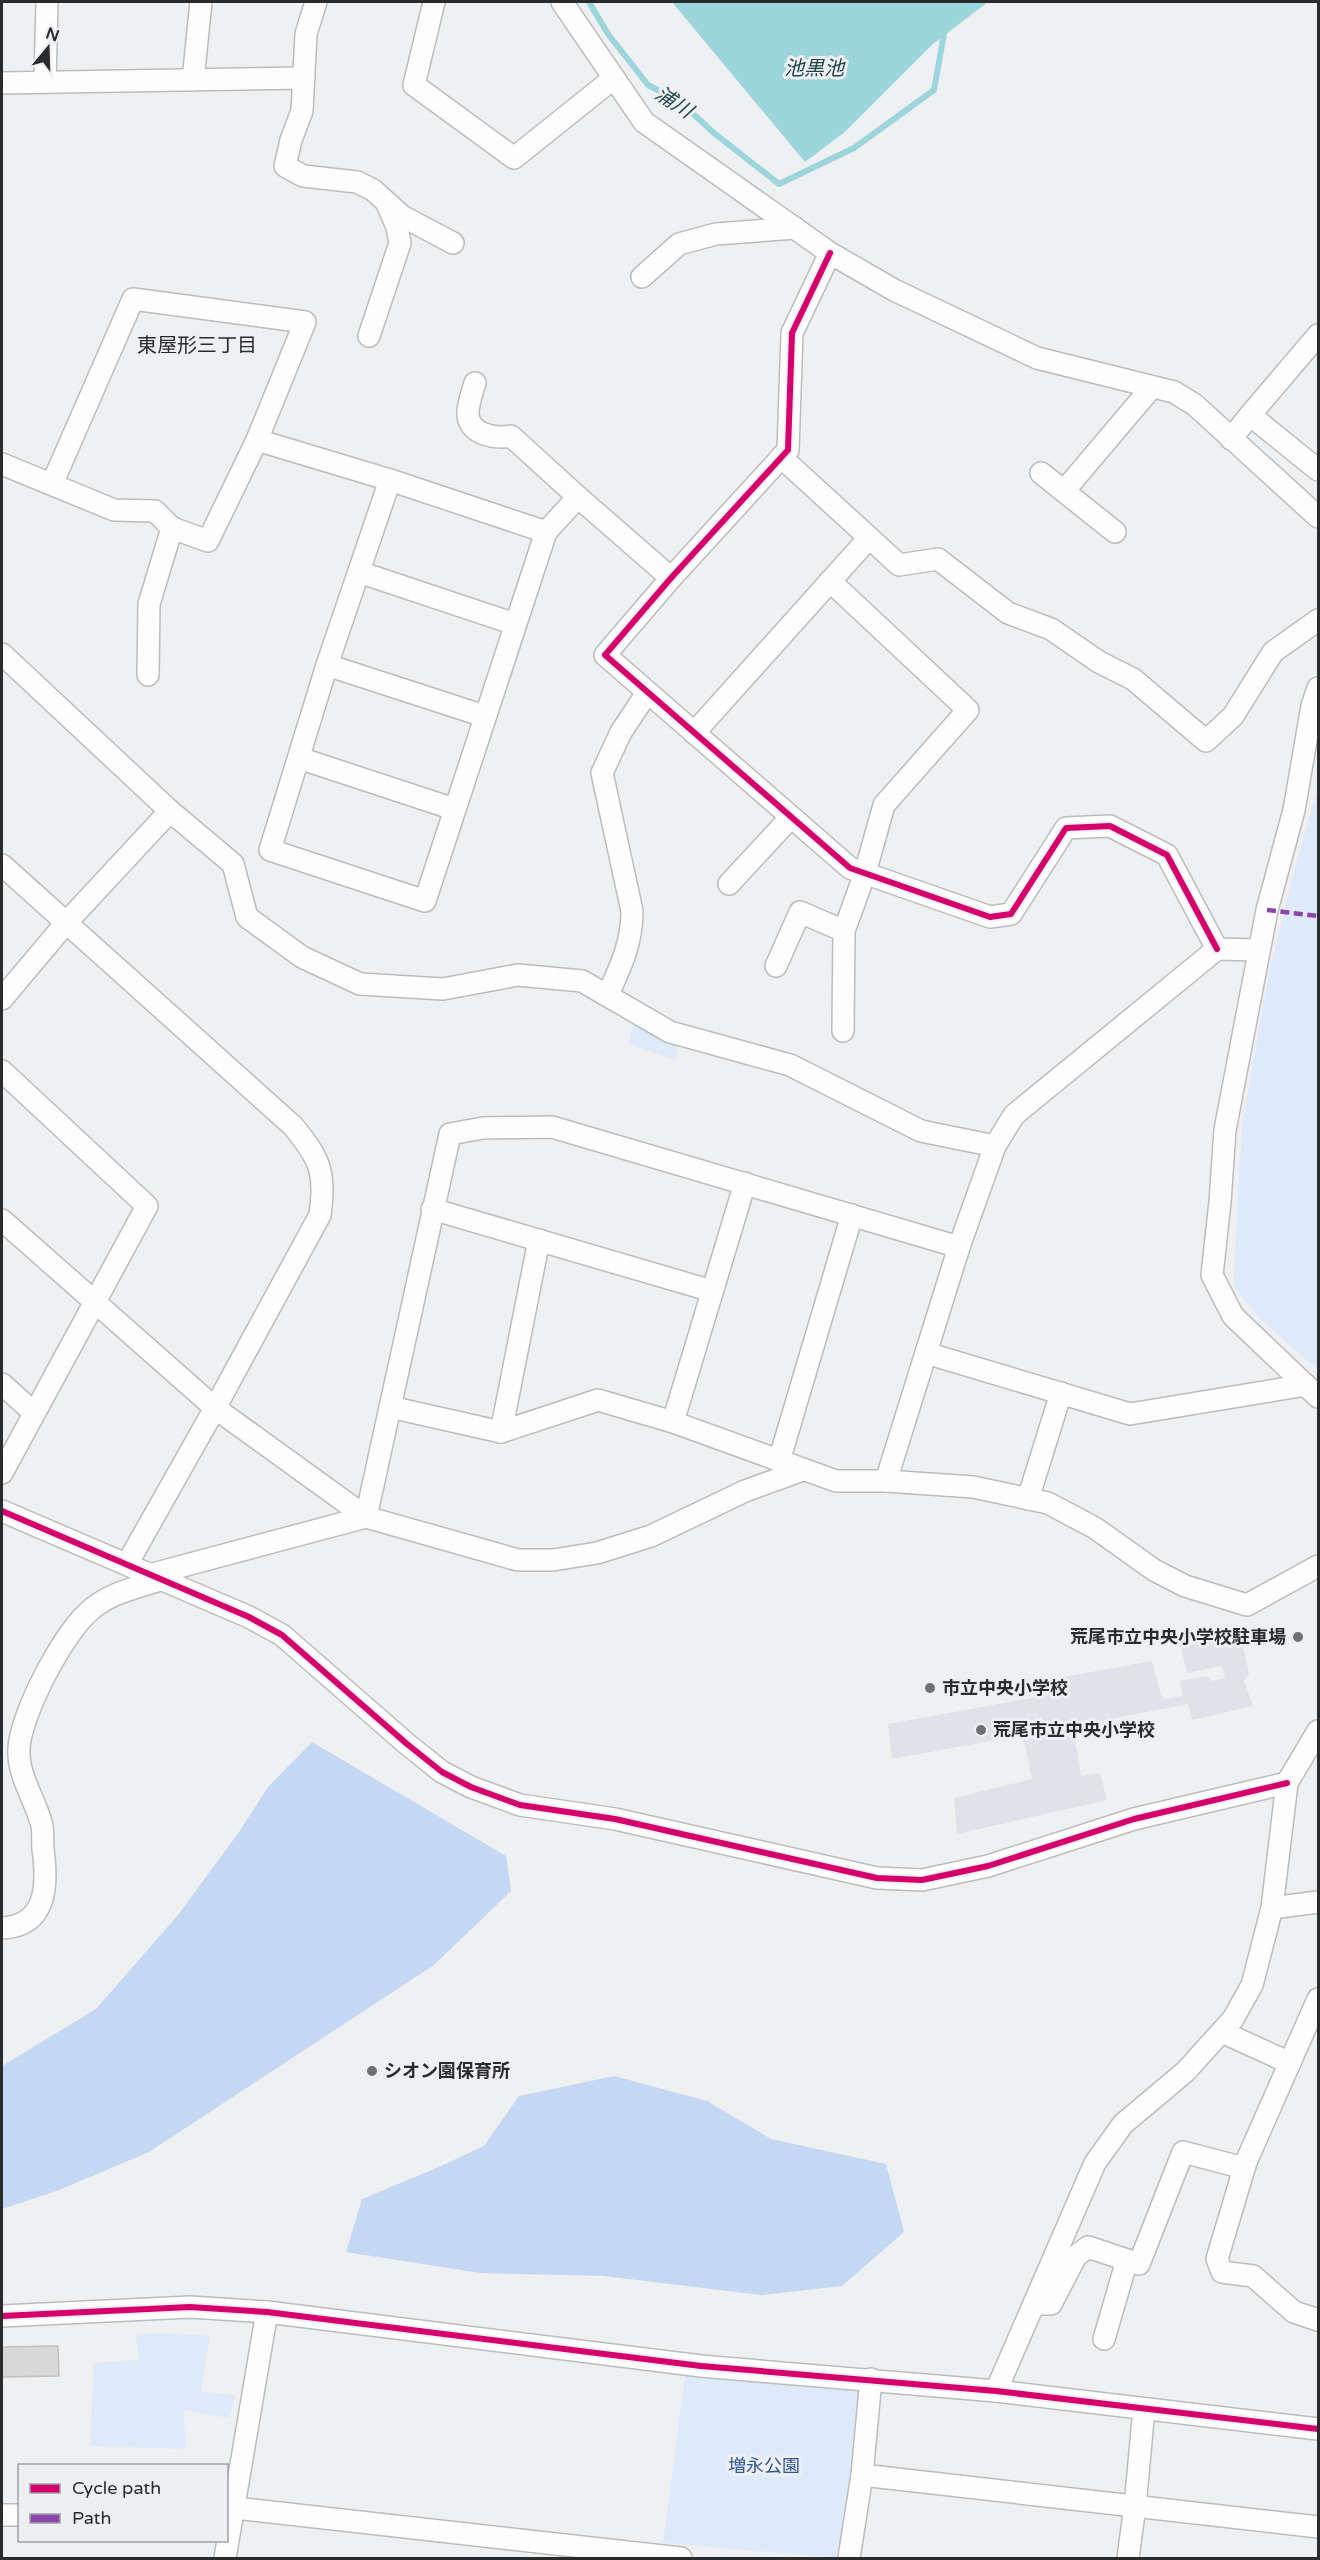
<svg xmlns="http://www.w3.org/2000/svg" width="1320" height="2560" viewBox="0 0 1320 2560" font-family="'Varela Round','Noto Sans JP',sans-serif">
	<rect width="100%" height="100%" fill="#eff0f1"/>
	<path fill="#dfe2e8" d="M1241,1635L1249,1674L1244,1681L1253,1706L1192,1720L1188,1704L1073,1726L1081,1776L1100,1773L1107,1800L957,1834L954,1798L1032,1779L1023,1735L892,1759L888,1724L1065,1692L1063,1677L1152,1661L1162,1699L1183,1696L1180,1681L1207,1676L1211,1681L1225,1678L1222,1666L1187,1673L1180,1644Z"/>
	<g fill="#dee9f9">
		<path d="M1318,787V1370L1260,1319L1234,1286V1273L1242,1126L1269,973L1297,861Z"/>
		<path d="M633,1023L678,1044L675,1060L629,1044Z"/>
		<path d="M159,2333L210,2335L201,2392L235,2395L229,2418L184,2410L185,2449L90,2446L94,2363L139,2360L136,2334Z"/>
		<path d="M686,2369L868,2391L842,2558L663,2543Z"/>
	</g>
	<g fill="#c4d7f3">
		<path d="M312,1742L506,1856L511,1891L434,1965L149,2152L59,2190L2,2209V2066L96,2009L178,1915L239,1832L268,1787Z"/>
		<path d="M614,2076L707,2101L771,2139L886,2164L904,2232L842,2286L761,2295L604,2276L480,2273L346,2252L362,2199L439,2167L484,2146L519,2096Z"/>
	</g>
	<path fill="#9cd5db" d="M672,2H988L933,44L846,131L805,162Z"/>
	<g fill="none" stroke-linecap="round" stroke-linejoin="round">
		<path stroke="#9cd5db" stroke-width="6" d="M589,2L608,34L648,85L679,101L714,133L779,184L854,148L934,90L945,28"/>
	</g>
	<path fill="#d8d8d9" stroke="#c0c0c1" stroke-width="1.5" d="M58,2346L59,2376L2,2377V2347Z"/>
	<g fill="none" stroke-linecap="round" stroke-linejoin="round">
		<g stroke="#bbbcbd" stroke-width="24">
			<g id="minor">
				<path d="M316,2L306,34L302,111L291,140L285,166L303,176L357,182L373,190L402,216L453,243"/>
				<path d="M434,2L414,85L514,158L614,78"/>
				<path d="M562,2L644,122L830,253L894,290L1037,358L1174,392L1195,405L1318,517"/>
				<path d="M193,80L201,2"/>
				<path d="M45,82L47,2"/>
				<path d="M2,83L304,78"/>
				<path d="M830,253L792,333L788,450L671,578L605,655L850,868L990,917L1011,914L1066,828L1110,826L1167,855L1217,949"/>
				<path d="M642,277L679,244L716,234L795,228"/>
				<path d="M369,336L400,243L397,227L387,204"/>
				<path d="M475,383C472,392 469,402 468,411C466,434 494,439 511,436L578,497"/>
				<path d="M1250,415L1318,470"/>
				<path d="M1231,439L1250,415L1318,335"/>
				<path d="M257,440L390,480L546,532"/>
				<path d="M781,457L899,565L938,559L1008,613L1051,629L1099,662L1133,679L1206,741L1233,716L1273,652L1318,620"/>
				<path d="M2,464L114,510L155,511L172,528L208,541L257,440L305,322L133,299L52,484"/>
				<path d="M1041,473L1115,532"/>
				<path d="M390,480L327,665L270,850L425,901L546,532L578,497L671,578"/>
				<path d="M1064,491L1152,387"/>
				<path d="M359,572L515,624"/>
				<path d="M830,581L968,710L884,805L865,873L844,931L843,1031"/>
				<path d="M2,654L170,811L233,864L247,917L302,957L360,984L443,989L518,975L582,981L670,1032L790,1065L921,1131L995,1146"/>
				<path d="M327,665L484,716"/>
				<path d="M148,675L149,604L172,528"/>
				<path d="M1318,688L1312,706L1294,810L1267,910L1225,1130L1220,1202L1212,1275L1233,1316L1318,1397"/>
				<path d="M694,733L869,538"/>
				<path d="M299,758L454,809"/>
				<path d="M2,865L293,1126C320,1159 326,1172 320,1215L215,1408L127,1564"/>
				<path d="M729,884L791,817"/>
				<path d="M776,966L800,912L844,931"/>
				<path d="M608,994C621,966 632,943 632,911L602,773L621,732L647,693"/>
				<path d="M2,999L65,924L170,811"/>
				<path d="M2,1071L147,1206L2,1473"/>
				<path d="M432,1209L712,1291"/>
				<path d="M2,1220L215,1408L366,1517L518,1560H553L597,1553L651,1536L745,1491L803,1470"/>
				<path d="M926,1353L1130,1414L1306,1385"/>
				<path d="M2,1384L33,1412"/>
				<path d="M390,1407L501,1432L598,1400L673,1422L836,1481H886L973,1487L1048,1503L1095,1528L1154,1570L1185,1586L1247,1605L1318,1566"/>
				<path d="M673,1422L745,1183"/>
				<path d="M501,1432L539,1240"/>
				<path d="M779,1461L852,1215"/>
				<path d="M886,1481L959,1247L995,1146L1014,1115L1217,949L1259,950"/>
				<path d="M1028,1499L1061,1393"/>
				<path d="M2,1511L249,1617L282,1635L407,1744L442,1772L471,1787L520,1805L615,1819L877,1878L922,1880L988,1866L1134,1819L1287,1783"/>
				<path d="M366,1517L450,1134L483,1128L552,1127L959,1247"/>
				<path d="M149,1575L366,1517"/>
				<path d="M1272,1908L1318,1902"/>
				<path d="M2,1928C47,1926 48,1885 43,1849C42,1840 44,1830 41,1822C34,1798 17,1773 19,1748C21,1713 65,1629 93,1608C111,1593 138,1587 160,1580"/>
				<path d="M1318,1999L1246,2162L1217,2259L1222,2272L1253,2276L1294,2312L1318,2320"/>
				<path d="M1222,2032L1290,2063"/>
				<path d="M1034,2304H1051L1076,2256L1088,2247L1139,2264L1183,2152L1244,2168"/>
				<path d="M2,2316L190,2307L267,2312L701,2366L996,2391L1318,2429"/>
				<path d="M1104,2339L1127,2260"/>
				<path d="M996,2391L1095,2163L1123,2124L1185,2072L1233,2019L1252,1985L1272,1908L1287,1783L1318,1731"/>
				<path d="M862,2475L1318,2527"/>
				<path d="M235,2508L681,2558"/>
				<path d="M2,2515H20"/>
				<path d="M225,2558L267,2312"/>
				<path d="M849,2558L862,2475L871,2379"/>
				<path d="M1128,2558L1135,2506L1144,2409"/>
			</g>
		</g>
		<use href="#minor" stroke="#fdfdfd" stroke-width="21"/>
		<path stroke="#8e44ad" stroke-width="4.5" stroke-dasharray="9 4.5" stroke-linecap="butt" d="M1267,910L1318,916"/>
		<g stroke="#eeeff2" stroke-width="10">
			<g id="cycleway">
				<path d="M830,253L792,333L788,450L671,578L605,655L850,868L990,917L1011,914L1066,828L1110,826L1167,855L1217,949"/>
				<path d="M2,1511L249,1617L282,1635L407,1744L442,1772L471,1787L520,1805L615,1819L877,1878L922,1880L988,1866L1134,1819L1287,1783"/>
				<path d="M2,2316L190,2307L267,2312L701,2366L996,2391L1318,2429"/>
			</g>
		</g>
		<use href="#cycleway" stroke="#d6006c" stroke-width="6"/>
	</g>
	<g fill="#6f7071" stroke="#eeeff2" stroke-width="2">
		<circle cx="1298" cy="1637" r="6"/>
		<circle cx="930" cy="1688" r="6"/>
		<circle cx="981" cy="1730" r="6"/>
		<circle cx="372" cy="2071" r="6"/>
	</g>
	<g text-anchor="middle" stroke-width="6" stroke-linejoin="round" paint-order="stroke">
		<g font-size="18" font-weight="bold" fill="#2a2b2c" stroke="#eeeff2" text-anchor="start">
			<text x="1286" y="1643" text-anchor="end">荒尾市立中央小学校駐車場</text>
			<text x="942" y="1694">市立中央小学校</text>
			<text x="993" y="1736">荒尾市立中央小学校</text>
			<text x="384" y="2077">シオン園保育所</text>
		</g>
		<g font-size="18" fill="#2e5794" stroke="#eeeff2">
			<text x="764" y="2472">増永公園</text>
		</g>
		<g font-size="20" font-style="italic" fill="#1f454a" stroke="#eeeff2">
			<text x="814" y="75">池黒池</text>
			<text transform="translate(674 102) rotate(33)" y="7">浦川</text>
		</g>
		<g font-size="20" fill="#2a2b2c" stroke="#eeeff2">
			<text x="197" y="352">東屋形三丁目</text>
		</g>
	</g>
	<rect width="1320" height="2560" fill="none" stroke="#2a2b2c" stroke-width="6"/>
	<rect x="18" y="2464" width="210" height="78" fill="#eeeff2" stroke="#a0a1a3" stroke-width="1.5"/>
	<rect x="30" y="2484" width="30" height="9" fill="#d6006c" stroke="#a0a1a3" stroke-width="1.5"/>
	<text x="72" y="2494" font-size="18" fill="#2a2b2c">Cycle path</text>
	<rect x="30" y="2514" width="30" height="9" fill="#8e44ad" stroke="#a0a1a3" stroke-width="1.5"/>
	<text x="72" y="2524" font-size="18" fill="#2a2b2c">Path</text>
	<g transform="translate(48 48) rotate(19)" stroke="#eeeff2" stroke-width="4.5" paint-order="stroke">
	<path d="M0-4.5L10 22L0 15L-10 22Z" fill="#2a2b2c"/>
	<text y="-9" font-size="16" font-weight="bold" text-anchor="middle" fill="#2a2b2c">N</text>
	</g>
</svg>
